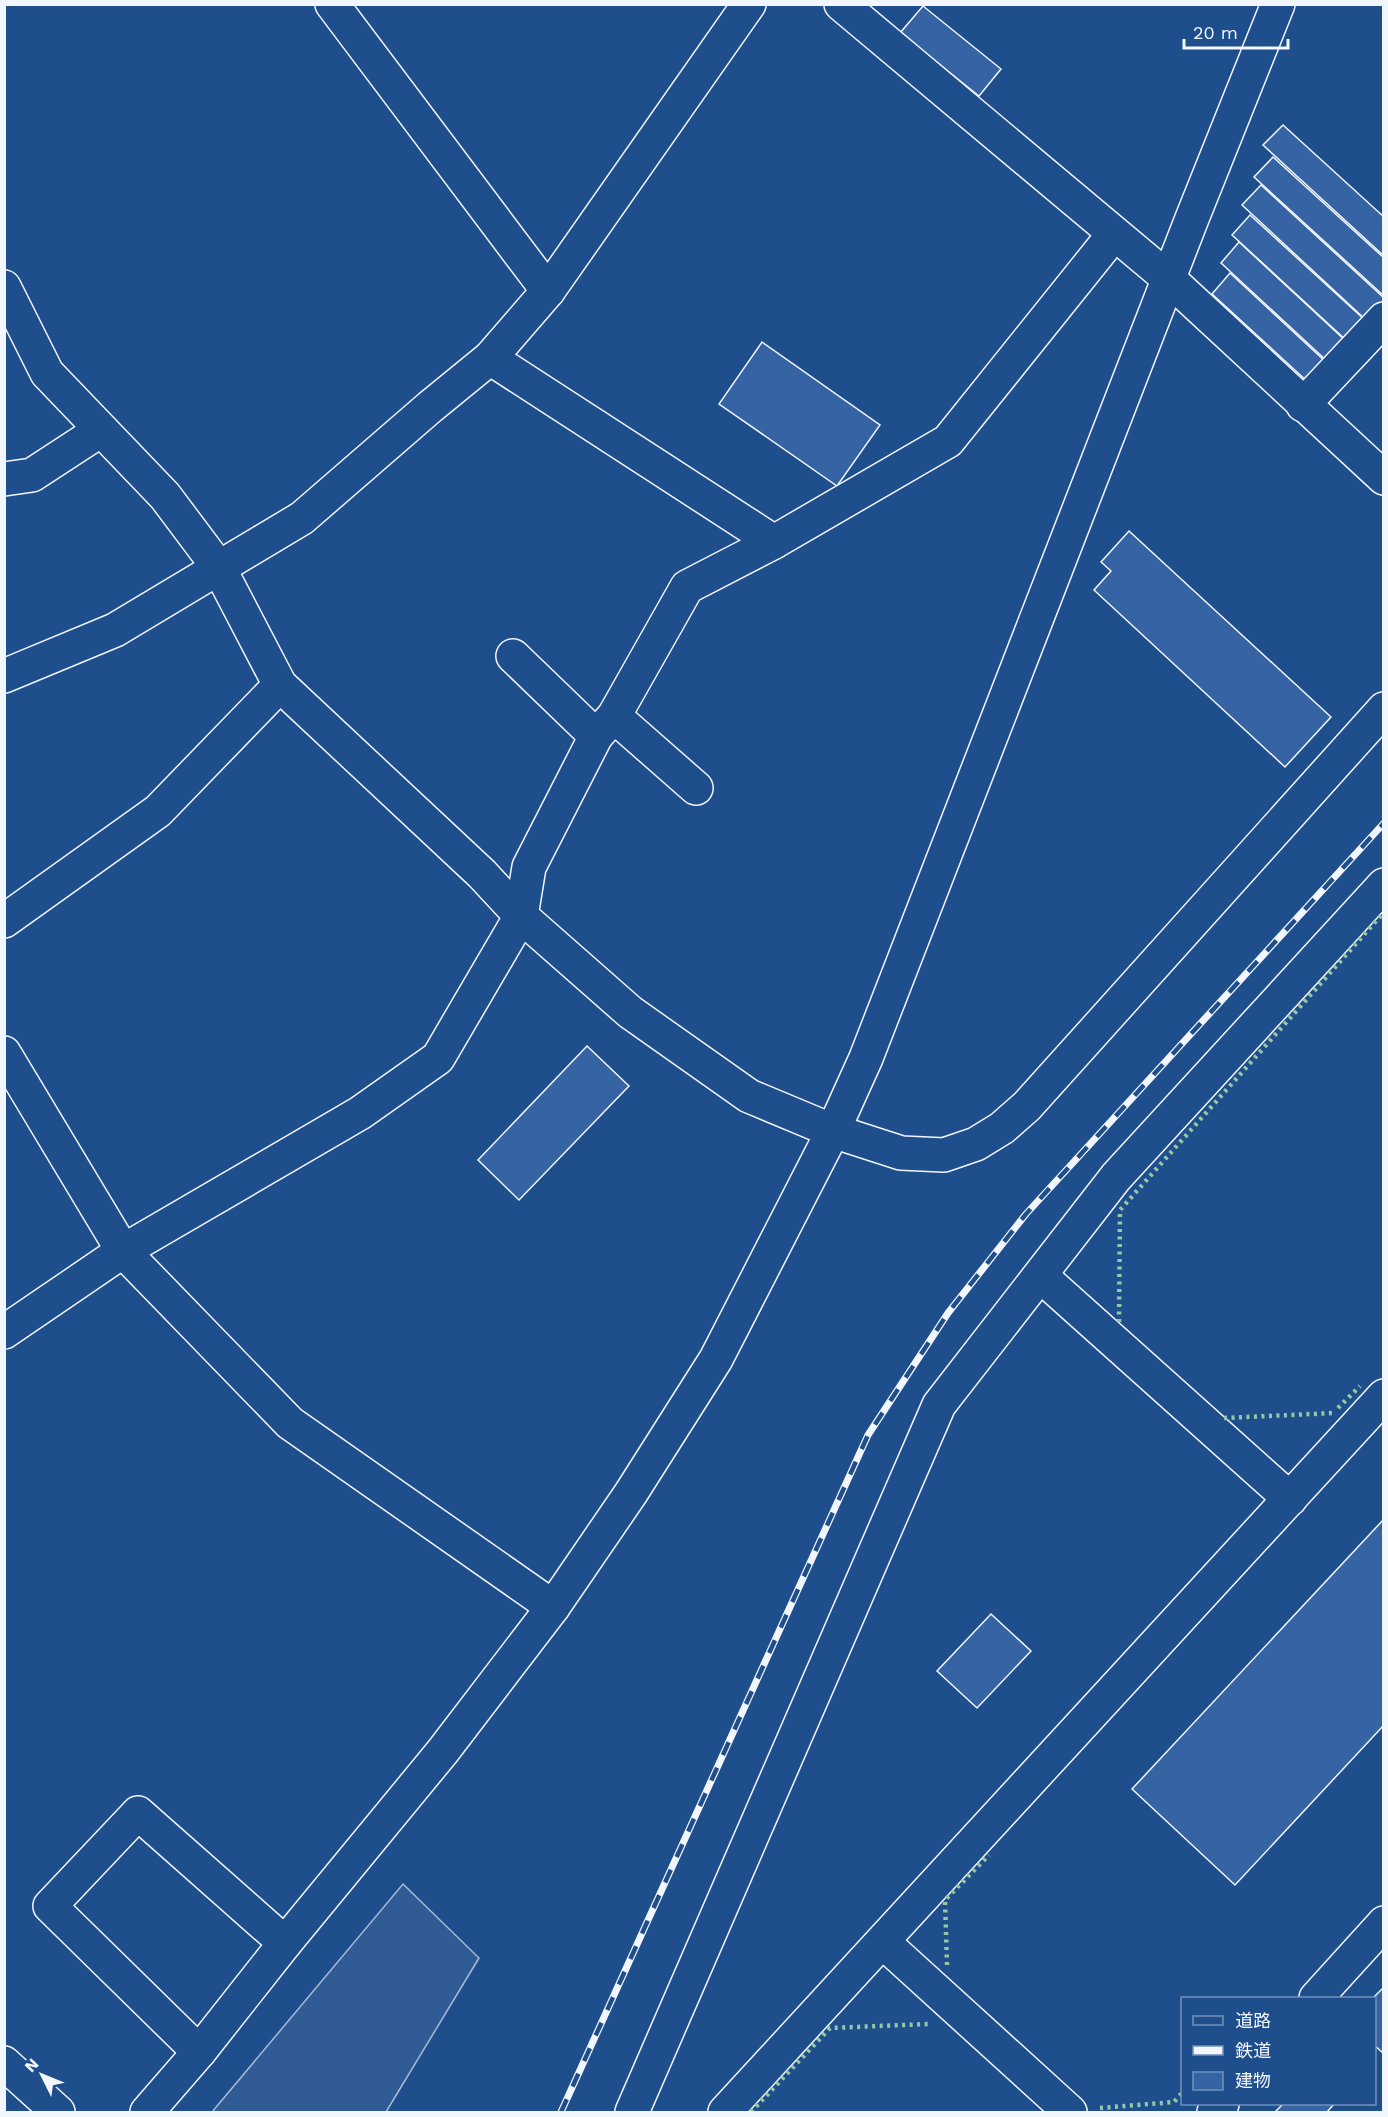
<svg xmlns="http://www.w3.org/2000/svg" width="1388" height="2117" viewBox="0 0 1388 2117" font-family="'Work Sans','Noto Sans JP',sans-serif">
	<rect width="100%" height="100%" fill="#1f4e8c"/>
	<path fill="#305b95" stroke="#a8bbd7" stroke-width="1.5" d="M403,1884L479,1958L386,2112H212Z"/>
	<g fill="#3563a3" stroke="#f2f6ff" stroke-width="1.5">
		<path d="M923,6L1001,69L979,96L900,33Z"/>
		<path d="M1283,125L1384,217V256L1263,145Z"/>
		<path d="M1273,157L1384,258V296L1254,177Z"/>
		<path d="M1261,185L1384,298V302L1366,320L1242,205Z"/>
		<path d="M1250,215L1366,321L1347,341L1232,235Z"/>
		<path d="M1239,242L1347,342L1328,362L1221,263Z"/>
		<path d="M1230,273L1327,363L1309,383L1212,294Z"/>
		<path d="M762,342L880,425L837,486L719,404Z"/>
		<path d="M1129,531L1331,717L1285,767L1094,590L1111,571L1101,562Z"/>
		<path d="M587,1046L629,1086L519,1200L478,1160Z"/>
		<path d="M1384,1519V1725L1235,1885L1132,1789Z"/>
		<path d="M991,1614L1031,1651L977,1708L937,1671Z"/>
		<path d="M1384,1987V2052L1383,2053L1374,2045L1373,1998Z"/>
		<path d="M1283,2104H1334L1327,2112H1275Z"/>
	</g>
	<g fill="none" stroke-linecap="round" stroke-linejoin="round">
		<g stroke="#f2f6ff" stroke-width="36">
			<g id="minor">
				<path d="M332,4L548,291"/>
				<path d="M841,4L1169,279L1384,478"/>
				<path d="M4,287L47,373L165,496L219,568L280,685L482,874L521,916L630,1012L749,1096L833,1131L901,1153L944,1155L976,1144L1002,1128L1027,1106L1384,709"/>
				<path d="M490,358L774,542"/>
				<path d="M1303,405L1384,319"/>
				<path d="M4,479L32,475L101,430"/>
				<path d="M513,656L596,736"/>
				<path d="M4,676L115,630L302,518L430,407L490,358L548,291L749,4"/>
				<path d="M614,716L696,788"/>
				<path d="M4,921L158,811L280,685"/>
				<path d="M4,1053L123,1251L290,1423L553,1607"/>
				<path d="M1041,1276L1290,1499"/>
				<path d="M4,1332L123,1251L360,1113L438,1058L521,916L529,867L596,736L614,716L687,587L774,542L948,441L1114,234"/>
				<path d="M883,1942L1070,2112"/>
				<path d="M1316,1998L1384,1923"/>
				<path d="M199,2052L50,1906L138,1813L285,1943"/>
				<path d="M4,2063L58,2112"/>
				<path d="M147,2112L199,2052L285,1943L443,1751L553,1607L631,1493L716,1359L833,1131L866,1058L1191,221L1278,4"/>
				<path d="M632,2112L939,1405L1116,1177L1384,885"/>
				<path d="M725,2112L1384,1396"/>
				<path d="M1214,2112L1222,2104"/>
			</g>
		</g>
		<use href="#minor" stroke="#1f4e8c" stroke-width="33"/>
		<g stroke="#f2f6ff" stroke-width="7">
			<path id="rail" d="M561,2112L868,1435L948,1313L1026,1214L1384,823"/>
		</g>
		<use href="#rail" stroke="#1f4e8c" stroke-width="4.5" stroke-dasharray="14" stroke-linecap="butt"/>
		<g stroke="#97c8a6" stroke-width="4.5" stroke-dasharray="3 4.5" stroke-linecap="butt">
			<path d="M1119,1322L1120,1210L1384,912"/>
			<path d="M1338,1408L1360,1386"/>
			<path d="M1224,1418L1334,1413"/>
			<path d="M947,1965L945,1900L989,1855"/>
			<path d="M1100,2108L1174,2102L1182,2093"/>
			<path d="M751,2112L830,2028L928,2024"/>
		</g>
	</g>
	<rect width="1388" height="2117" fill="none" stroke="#f2f6ff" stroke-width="12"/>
	<rect x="1181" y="1997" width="195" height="108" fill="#1f4e8c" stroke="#7391ba" stroke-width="1.5"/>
	<rect x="1193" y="2016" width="30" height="9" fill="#1f4e8c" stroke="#7391ba" stroke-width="1.5"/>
	<text x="1235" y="2027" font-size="18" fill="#f2f6ff">道路</text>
	<rect x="1193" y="2046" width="30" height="9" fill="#f2f6ff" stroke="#7391ba" stroke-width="1.5"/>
	<text x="1235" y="2057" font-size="18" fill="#f2f6ff">鉄道</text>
	<rect x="1193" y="2072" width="30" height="18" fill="#3563a3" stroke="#7391ba" stroke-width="1.5"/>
	<text x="1235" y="2087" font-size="18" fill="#f2f6ff">建物</text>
	<g transform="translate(42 2075) rotate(313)" stroke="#1f4e8c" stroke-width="4.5" paint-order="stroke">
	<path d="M0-4.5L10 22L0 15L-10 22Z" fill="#f2f6ff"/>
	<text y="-9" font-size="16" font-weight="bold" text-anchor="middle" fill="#f2f6ff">N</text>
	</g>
	<path d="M1184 39v9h104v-9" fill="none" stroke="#f2f6ff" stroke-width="3"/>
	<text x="1193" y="39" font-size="18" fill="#f2f6ff" stroke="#1f4e8c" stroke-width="4.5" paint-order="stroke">20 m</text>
</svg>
